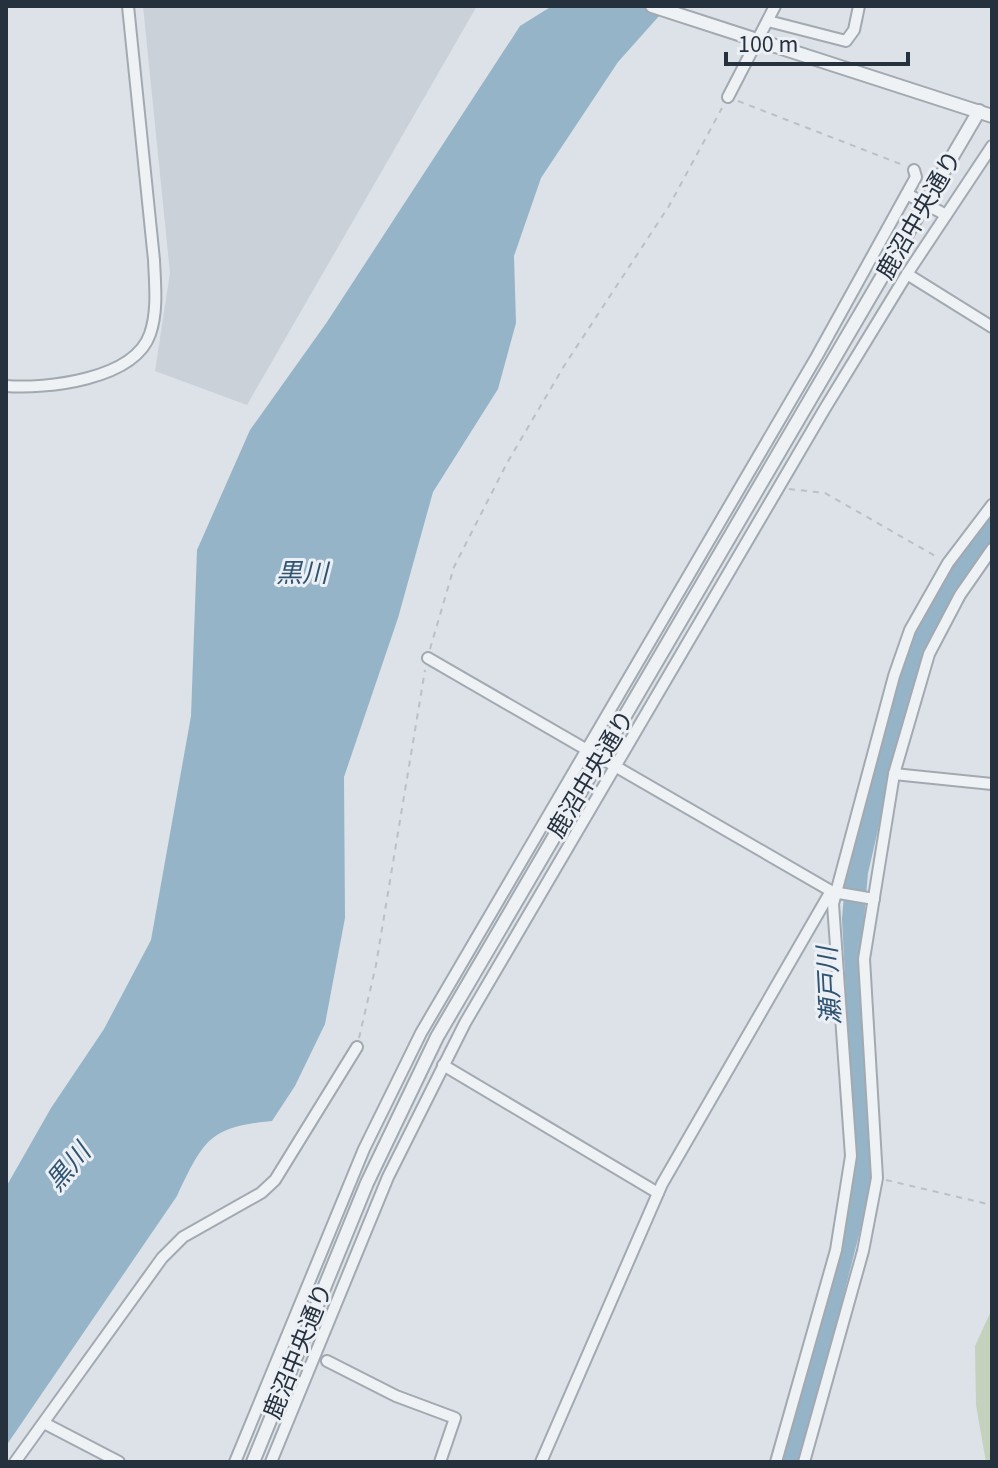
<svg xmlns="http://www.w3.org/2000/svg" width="998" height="1468" viewBox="0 0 998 1468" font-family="'Source Sans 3','Noto Sans JP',sans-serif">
	<rect width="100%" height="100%" fill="#dce2e7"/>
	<path fill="#cad1d9" d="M143,6H477L247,405L155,371L170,273Z"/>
	<path fill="#c4d1bd" d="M992,1309V1462H986L976,1405L975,1346Z"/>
	<path fill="#96b4c8" d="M552,6H668L618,62L541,178L514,256L516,323L498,389L433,492L398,618L344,777L345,918L325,1024L295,1086L272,1121C209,1127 204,1140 177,1196L6,1446V1187L51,1108L104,1029L151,940L191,716L197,550L250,430L327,322L520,26Z"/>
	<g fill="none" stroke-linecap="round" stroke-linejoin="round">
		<path stroke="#96b4c8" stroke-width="22" d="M790,1462L858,1194L864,1131L853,919L857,872L886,746L910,667L966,562L992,527"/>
		<g stroke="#a2a9b1" stroke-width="14">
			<g id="minor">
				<path d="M768,21L846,41L854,30L859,6"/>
				<path d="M728,97L775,6"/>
				<path d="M907,194L946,215"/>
				<path d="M907,274L992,327"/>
				<path d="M6,386C46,389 134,380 150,334C158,311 155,284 154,260L128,6"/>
				<path d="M428,658L831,891L662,1184L541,1462"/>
				<path d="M894,774L992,784"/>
				<path d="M833,892L874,899"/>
				<path d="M443,1065L658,1193"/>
				<path d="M327,1361L396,1396L455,1418L440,1462"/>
				<path d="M44,1423L119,1462"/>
				<path d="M15,1462L162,1258L183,1237L261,1193L275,1180L357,1047"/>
				<path d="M235,1462L364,1149L421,1033L817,356L916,177L914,170"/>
				<path d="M271,1462L388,1177L465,1023L824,410L907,274L992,146"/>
				<path d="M776,1462L836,1250L851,1156L833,904L894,676L910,630L948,563L992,505"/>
				<path d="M804,1462L863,1251L877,1178L864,959L894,774L929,654L960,595L992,549"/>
			</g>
		</g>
		<g stroke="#a2a9b1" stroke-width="16">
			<g id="tertiary">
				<path d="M652,6L992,116"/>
				<path d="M253,1462L367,1183L437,1037L979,111"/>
			</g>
		</g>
		<g stroke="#bbc0c5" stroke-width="2" stroke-dasharray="6 6" stroke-linecap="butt">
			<path d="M738,101L903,165"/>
			<path d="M789,489L825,493L937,557"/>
			<path d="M430,649L454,567L507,463L564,366L669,206L722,108"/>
			<path d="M359,1038L376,965L425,670"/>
			<path d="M886,1180L992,1205"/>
		</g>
		<use href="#minor" stroke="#eff2f5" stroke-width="10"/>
		<use href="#tertiary" stroke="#eff2f5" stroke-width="12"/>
	</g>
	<g text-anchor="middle" stroke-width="6" stroke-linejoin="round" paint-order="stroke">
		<g font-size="24" fill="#26313e" stroke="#ecf0f5">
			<text transform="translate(919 215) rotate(-60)" y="8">鹿沼中央通り</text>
			<text transform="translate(591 774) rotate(-59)" y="8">鹿沼中央通り</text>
			<text transform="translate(298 1351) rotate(-68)" y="8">鹿沼中央通り</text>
		</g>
		<g font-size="26" font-style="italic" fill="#2f5472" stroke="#ecf0f5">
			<text x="302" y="582">黒川</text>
			<text transform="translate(829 986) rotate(-93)" y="9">瀬戸川</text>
			<text transform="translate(68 1167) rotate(-50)" y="9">黒川</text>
		</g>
	</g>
	<rect width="998" height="1468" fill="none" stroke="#26313e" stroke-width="16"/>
	<path d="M726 52v12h182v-12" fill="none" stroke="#26313e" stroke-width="4"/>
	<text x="738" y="52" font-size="24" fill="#26313e" stroke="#ecf0f5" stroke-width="6" paint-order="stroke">100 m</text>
</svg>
